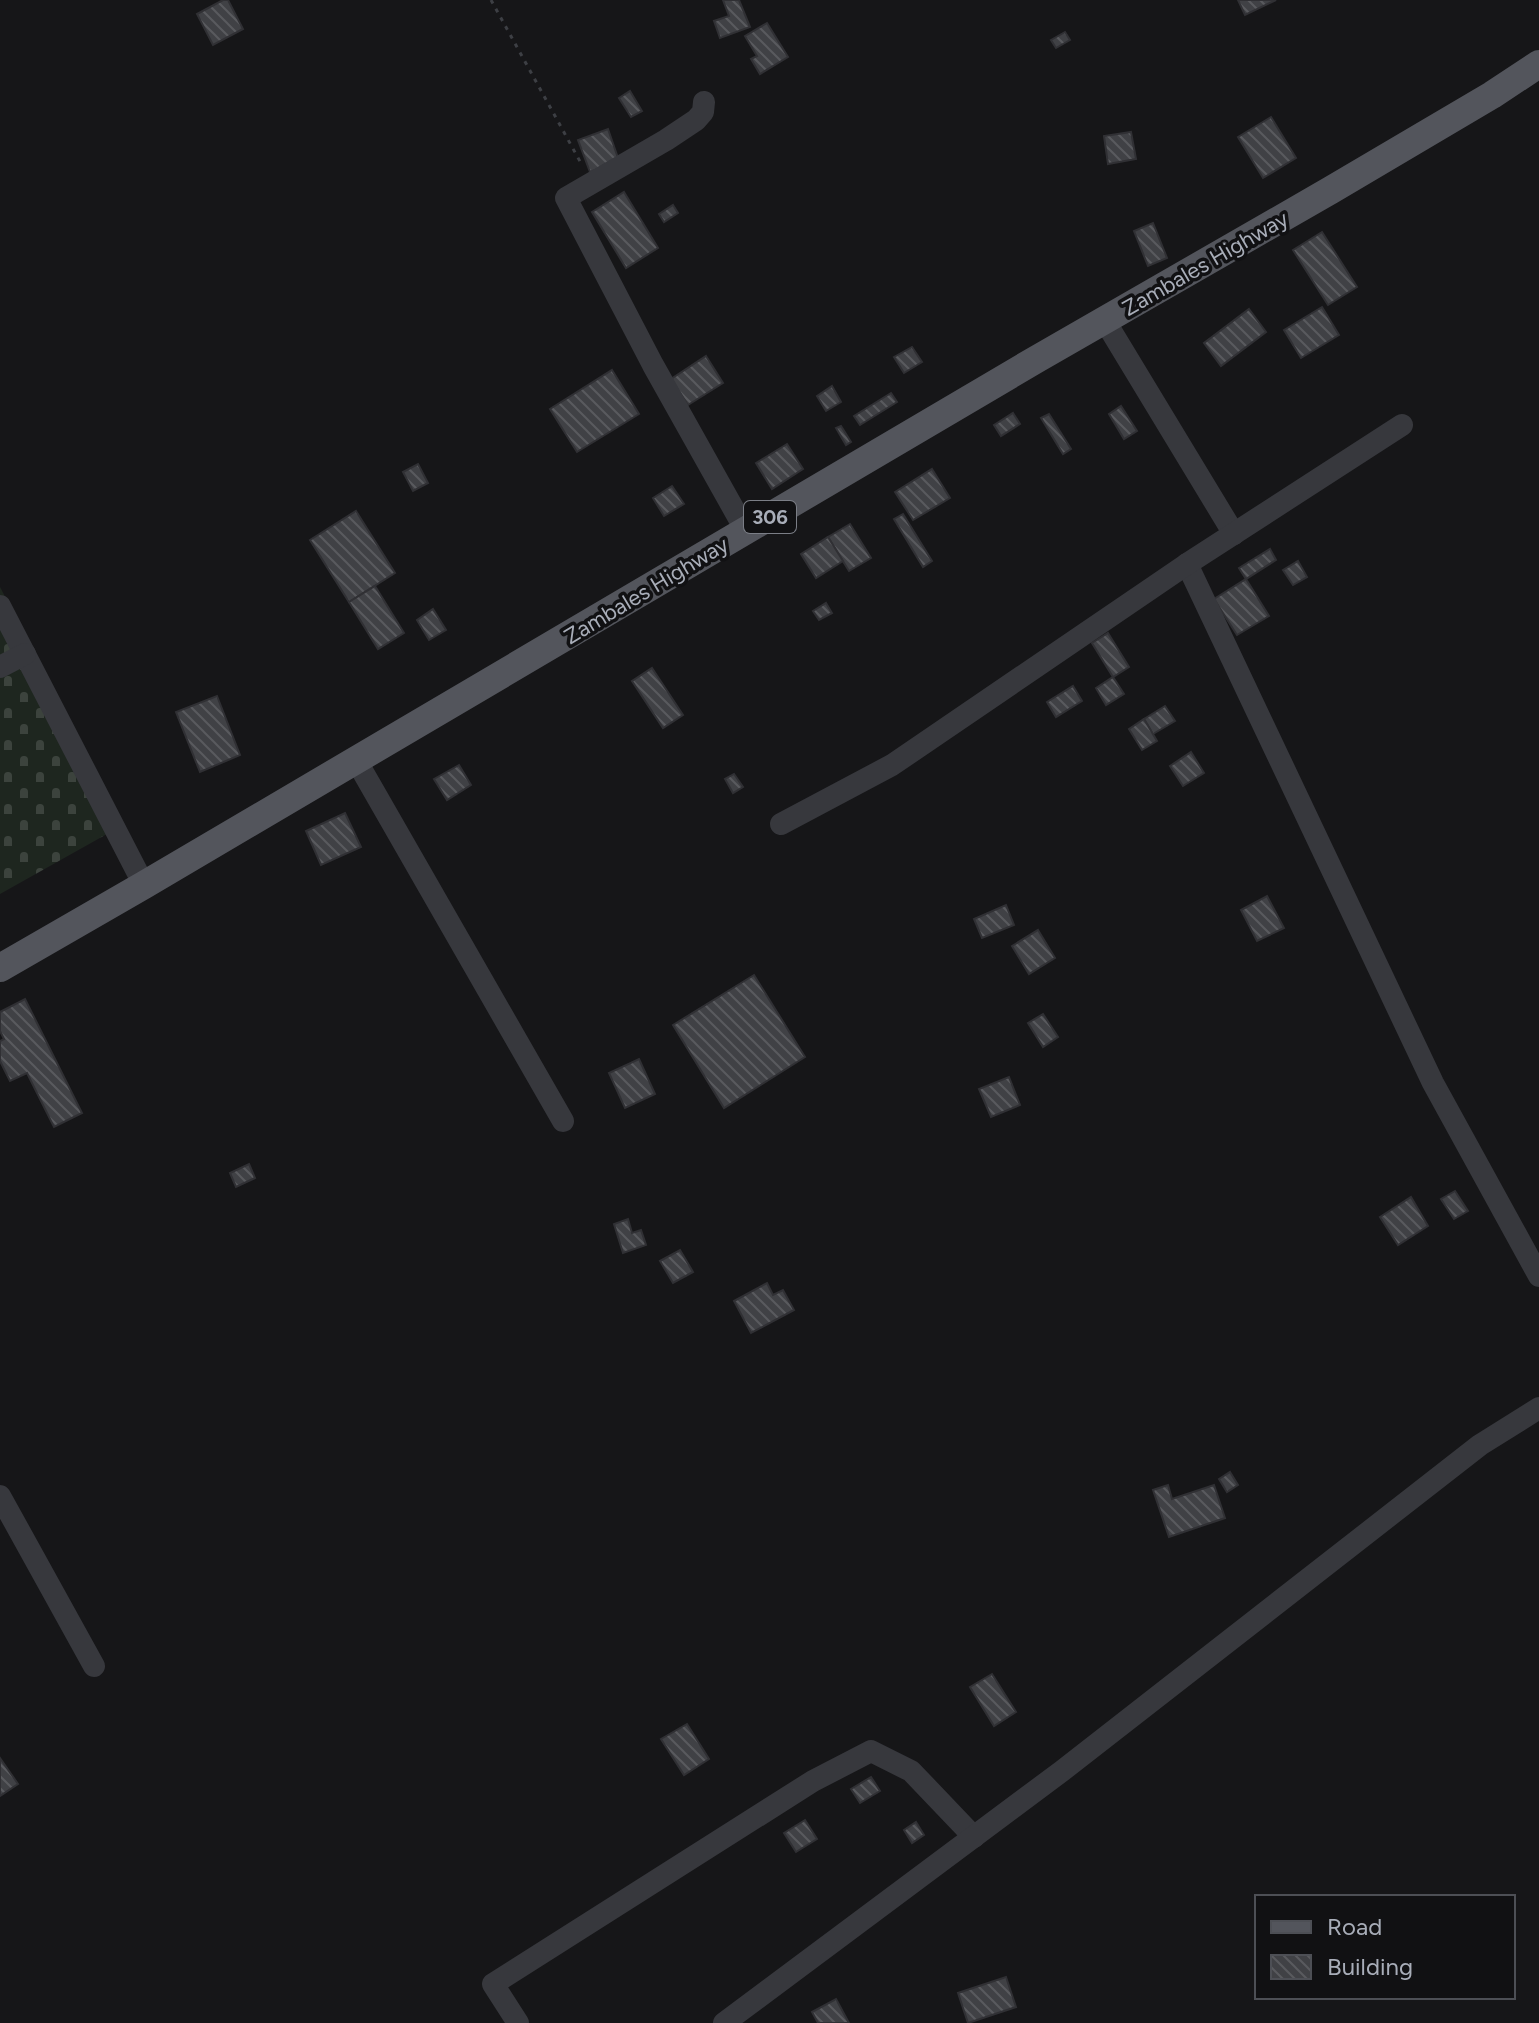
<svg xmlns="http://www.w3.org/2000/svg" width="1539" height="2023" viewBox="0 0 1539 2023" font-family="Figtree,sans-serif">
	<defs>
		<pattern id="cemetery-stones" width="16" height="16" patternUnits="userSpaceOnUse" patternTransform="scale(2)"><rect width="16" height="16" fill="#1e261f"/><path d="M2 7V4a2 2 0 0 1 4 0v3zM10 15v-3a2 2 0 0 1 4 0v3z" fill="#3c433d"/></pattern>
		<pattern id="building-back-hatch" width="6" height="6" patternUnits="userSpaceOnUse" patternTransform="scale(2)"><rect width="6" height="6" fill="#404145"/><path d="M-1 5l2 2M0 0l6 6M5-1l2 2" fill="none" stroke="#595a5e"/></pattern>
	</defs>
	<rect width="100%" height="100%" fill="#161618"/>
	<path fill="url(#cemetery-stones)" d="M0,587L123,825L0,894Z"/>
	<g fill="url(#building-back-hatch)" stroke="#303034" stroke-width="2">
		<path d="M223,0H228L243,29L213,45L197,14Z"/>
		<path d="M723,0H739L750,27L720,38L714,21L729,16Z"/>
		<path d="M1238,0H1276L1245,15Z"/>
		<path d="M767,23L788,57L760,74L751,59L757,56L745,36Z"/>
		<path d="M1065,32L1070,40L1056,48L1051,40Z"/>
		<path d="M630,91L642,111L631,117L619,98Z"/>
		<path d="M1271,117L1296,158L1263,178L1238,137Z"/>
		<path d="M608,129L619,161L590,172L578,140Z"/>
		<path d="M1131,132L1136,159L1108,164L1104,136Z"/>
		<path d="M624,192L658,248L626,268L592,212Z"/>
		<path d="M673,205L678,213L664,222L659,214Z"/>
		<path d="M1153,223L1167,258L1148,266L1134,231Z"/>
		<path d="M1322,232L1357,287L1328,305L1293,250Z"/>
		<path d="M1322,307L1339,335L1301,358L1284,330Z"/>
		<path d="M1249,309L1266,332L1221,366L1204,343Z"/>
		<path d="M912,347L922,362L904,373L894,357Z"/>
		<path d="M706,356L723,383L688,405L671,379Z"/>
		<path d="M612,370L639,414L577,452L550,409Z"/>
		<path d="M832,386L841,402L826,411L817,396Z"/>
		<path d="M891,393L897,402L860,425L854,416Z"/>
		<path d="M1121,406L1137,431L1124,439L1109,414Z"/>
		<path d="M1013,413L1020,424L1001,436L994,425Z"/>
		<path d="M1049,414L1071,449L1063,454L1041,418Z"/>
		<path d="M841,426L851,442L846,445L836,428Z"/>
		<path d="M787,444L803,469L772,489L756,463Z"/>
		<path d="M418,464L428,483L413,491L403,472Z"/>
		<path d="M932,469L950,498L913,520L895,492Z"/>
		<path d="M672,486L684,504L664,516L653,498Z"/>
		<path d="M356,511L395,573L349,602L310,540Z"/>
		<path d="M903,514L932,561L923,567L894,519Z"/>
		<path d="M850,524L871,558L849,571L828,537Z"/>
		<path d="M828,537L843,561L816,578L801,554Z"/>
		<path d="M1270,549L1276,560L1246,579L1239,568Z"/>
		<path d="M1298,561L1307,577L1293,585L1283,570Z"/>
		<path d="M1246,579L1269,616L1237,635L1214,599Z"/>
		<path d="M375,586L404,633L378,649L349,602Z"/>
		<path d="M826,603L832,613L819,620L813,611Z"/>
		<path d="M433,609L446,630L429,640L417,620Z"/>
		<path d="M1108,633L1129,667L1113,677L1092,643Z"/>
		<path d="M652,668L683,715L663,728L632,681Z"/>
		<path d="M1113,677L1124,694L1106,705L1096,688Z"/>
		<path d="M1073,686L1082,701L1056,717L1047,702Z"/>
		<path d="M217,696L240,755L200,772L176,712Z"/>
		<path d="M1165,706L1175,721L1153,734L1144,719Z"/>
		<path d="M1144,719L1157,741L1142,750L1129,729Z"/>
		<path d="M1191,752L1204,773L1183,786L1170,766Z"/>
		<path d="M459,765L471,785L447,800L434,779Z"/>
		<path d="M734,774L743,787L733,793L725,779Z"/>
		<path d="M345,813L361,847L321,865L306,831Z"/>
		<path d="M1267,896L1284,928L1257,941L1241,910Z"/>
		<path d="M1006,905L1014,925L982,938L974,919Z"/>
		<path d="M1038,930L1055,958L1029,974L1012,946Z"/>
		<path d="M754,975L805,1057L724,1108L673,1025Z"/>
		<path d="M25,999L82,1113L54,1127L27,1073L10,1081L0,1061V1041L4,1039L0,1031V1012Z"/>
		<path d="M1043,1014L1058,1037L1043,1047L1028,1023Z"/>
		<path d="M639,1059L655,1094L625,1108L609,1073Z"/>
		<path d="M1009,1077L1020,1105L991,1117L979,1089Z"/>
		<path d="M249,1164L255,1178L236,1187L230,1173Z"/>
		<path d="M1455,1191L1468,1211L1454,1219L1441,1199Z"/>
		<path d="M1411,1197L1428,1226L1398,1245L1380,1217Z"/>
		<path d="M628,1219L632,1233L641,1230L646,1245L623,1253L614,1224Z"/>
		<path d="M680,1250L693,1272L673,1283L660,1261Z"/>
		<path d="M767,1283L773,1295L783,1290L794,1310L751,1333L734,1301Z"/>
		<path d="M1230,1472L1238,1485L1227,1492L1219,1479Z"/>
		<path d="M1168,1485L1172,1499L1214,1485L1225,1518L1169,1537L1153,1490Z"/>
		<path d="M992,1674L1016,1712L994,1726L970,1687Z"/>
		<path d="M687,1724L709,1759L684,1775L661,1739Z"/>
		<path d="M0,1758L18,1784L0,1796Z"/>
		<path d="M871,1777L880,1791L860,1803L851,1789Z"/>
		<path d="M805,1820L817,1839L796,1852L784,1833Z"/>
		<path d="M916,1822L924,1835L912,1843L904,1830Z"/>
		<path d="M1006,1977L1016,2007L968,2023L958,1993Z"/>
		<path d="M836,1999L849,2023H818L812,2012Z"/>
	</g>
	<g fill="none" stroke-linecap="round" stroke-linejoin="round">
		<path stroke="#3d3f44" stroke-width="3" stroke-dasharray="4 6" stroke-linecap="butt" d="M491,0L582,165"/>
		<g stroke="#37383d" stroke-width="22">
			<path d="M704,102L703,112L696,120L666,140L566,198L653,365L746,531"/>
			<path d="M1105,321L1234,534"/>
			<path d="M1187,564L1433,1083L1539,1276"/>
			<path d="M0,606L144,885"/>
			<path d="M0,667L25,654"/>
			<path d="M356,760L563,1121"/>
			<path d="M781,824L892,765L1187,564L1402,425"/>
			<path d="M0,1496L94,1666"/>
			<path d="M518,2023L493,1984L813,1781L871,1751L911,1771L974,1837"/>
			<path d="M724,2023L1062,1771L1480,1445L1539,1408"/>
		</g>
		<path stroke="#53555c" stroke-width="28" d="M0,968L144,885L1037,359L1331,190L1492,95L1539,64"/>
	</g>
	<g text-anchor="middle" stroke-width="7" stroke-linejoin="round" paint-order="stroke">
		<rect fill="#111113" stroke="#7b7e86" stroke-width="2" x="744" y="501" width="52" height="32" rx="6"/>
		<g font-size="20" font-weight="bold" fill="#a8adb8">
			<text x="770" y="524">306</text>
		</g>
		<g font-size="22" fill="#a8adb8" stroke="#111113">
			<text transform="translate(1205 263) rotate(-30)" y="8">Zambales Highway</text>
			<text transform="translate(646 590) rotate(-31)" y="8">Zambales Highway</text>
		</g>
	</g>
	<rect x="1255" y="1895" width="260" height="104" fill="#111113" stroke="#4d4f55" stroke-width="2"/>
	<rect x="1271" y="1921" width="40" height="12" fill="#53555c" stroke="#4d4f55" stroke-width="2"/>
	<text x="1327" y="1935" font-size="24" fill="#a8adb8">Road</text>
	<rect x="1271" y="1955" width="40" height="24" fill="url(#building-back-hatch)" stroke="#4d4f55" stroke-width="2"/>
	<text x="1327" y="1975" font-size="24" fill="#a8adb8">Building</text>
</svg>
